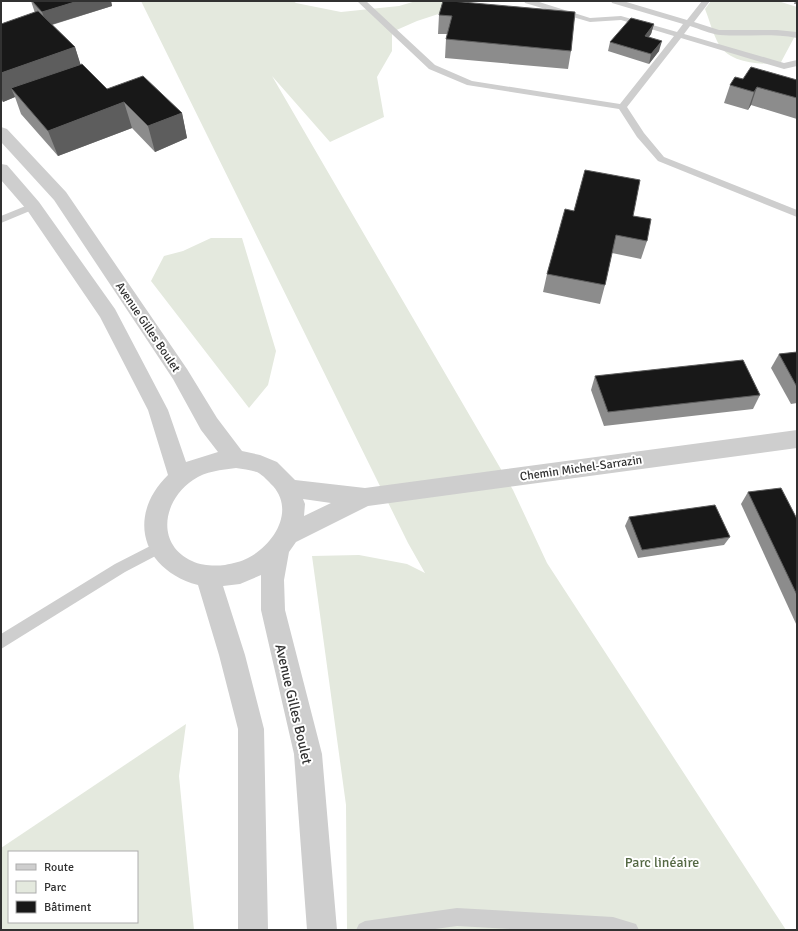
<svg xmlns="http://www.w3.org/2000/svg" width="798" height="931" viewBox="0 0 798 931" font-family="Signika,sans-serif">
	<rect width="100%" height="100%" fill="#fff"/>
	<g fill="#e4e9de" fill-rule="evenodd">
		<path d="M141,1H293L296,3L341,12L399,6L416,1H464L466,5L417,21L392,32V51L377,77L384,117L330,142L272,76L513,490L547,563L786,930H347L346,805L312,556L359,555L407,564L425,573L408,543Z"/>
		<path d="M711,1H778L797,7V36H795L780,64C758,64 728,64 717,41C712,31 709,19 705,9Z"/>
		<path d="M211,238H242L276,351L268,385L249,408L151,281L164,256L183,251Z"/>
		<path d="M186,724L179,776L194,930H1V848ZM9,852H137V922H9Z"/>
	</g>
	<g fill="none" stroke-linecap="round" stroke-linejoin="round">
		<g fill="#cecece" fill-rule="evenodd">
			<path d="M357,1H366L435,65L472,81L620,104L674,36L621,20L590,22L525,3L524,1H536L590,18L621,16L677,32L683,24L612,3L611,1H623L687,20L702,1H710L694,22L719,30H777L797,32V38C771,33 746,37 720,35C710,34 700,29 690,26L684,34L784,63L797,60V66L784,69L681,38L627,107L644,133L664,157L797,210V217L658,161L637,137L619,109L467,85L429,69Z"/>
			<path d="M33,203L37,204L38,206L37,208L1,223V216Z"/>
			<path d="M160,541L165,543L167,547L165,551L125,572L1,649V634L115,564Z"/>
			<path d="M457,908L613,917L636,924L639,930H527L457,926L428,930H356L359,924L365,921Z"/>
		</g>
		<path fill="#cecece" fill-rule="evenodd" d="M1,127L7,129L66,192L187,369L217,418L242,451L260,455L277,462L295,480L365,488L797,430V448L368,506L296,542L289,552L284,580L285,610L322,754L337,930H307L294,754L261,610V575L240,584L223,586L245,655L264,729L268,930H238V729L219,655L198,585C142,570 126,516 168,475L148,410L100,317L27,210L1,180V164L7,165L39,202L115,309L168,410L186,462L218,452L201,430L173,379L54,200L1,142ZM236,468C243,469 250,470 257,472C264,476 268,481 273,486C295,511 274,545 248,558C241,562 233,563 225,565C215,566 202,566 192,561C155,544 163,500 193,480C206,471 221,470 236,468ZM303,499L331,503L304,516L305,504Z"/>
	</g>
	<g fill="#8c8c8c">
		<path d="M31,1H111L112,6L52,25L75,47L80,64L107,89L182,113L187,138L155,152L132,128L58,156L21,114L15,97L3,102L1,99V24L35,13Z"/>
		<path d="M795,1H797V4H794Z"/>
		<path d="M575,12L571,51L568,69L445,58L446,39L447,34H438L439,15Z"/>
		<path d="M654,24L651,34L649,37L659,51L649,64L608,51L610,42Z"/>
		<path d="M743,79L797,80V119L751,105L748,110L724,103L730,85Z"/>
		<path d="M574,211L633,216L647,241L641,259L612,253L605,285L600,304L543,292L547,274Z"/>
		<path d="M797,352V403L791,404L771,368L779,354Z"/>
		<path d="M595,376L760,395L753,409L604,426L591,390Z"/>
		<path d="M748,492L797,519V626L741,504Z"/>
		<path d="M629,517L730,537L724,545L638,558L625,526Z"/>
	</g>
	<g fill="#5d5d5d">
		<path d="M78,1H111L112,6L47,26L42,12Z"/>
		<path d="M654,24L651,34L642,46L645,36Z"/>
		<path d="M662,41L659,51L649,64L651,54Z"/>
		<path d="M75,47L83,72L11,88L15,97L3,102L1,96V73Z"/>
		<path d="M757,87L751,105L748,110L754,92Z"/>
		<path d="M124,102L132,128L58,156L48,131Z"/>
		<path d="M182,113L187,138L155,152L148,126Z"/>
	</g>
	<g fill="#181818" stroke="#5d5d5d">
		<path d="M32,1H78L42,12Z"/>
		<path d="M443,1H451L575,12L571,51L446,39L452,16L439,15Z"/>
		<path d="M38,11L75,47L1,73V24Z"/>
		<path d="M631,18L654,24L645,36L662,41L651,54L610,42Z"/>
		<path d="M82,64L107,89L143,76L182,113L148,126L124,102L48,131L11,88Z"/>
		<path d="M751,67L797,80V98L757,87L754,92L730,85L735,77L743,79Z"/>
		<path d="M585,170L640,180L633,216L651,219L647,241L616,235L605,285L547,274L565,209L574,211Z"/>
		<path d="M797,352V387L779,354Z"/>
		<path d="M743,360L760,395L608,412L595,376Z"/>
		<path d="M781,488L797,519V595L748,492Z"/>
		<path d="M715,505L730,537L642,550L629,517Z"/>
	</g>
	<g text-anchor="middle" stroke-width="4" stroke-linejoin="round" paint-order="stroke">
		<g font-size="12" fill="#313131" stroke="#fff">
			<text transform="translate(148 327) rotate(56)" y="4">Avenue Gilles Boulet</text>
			<text transform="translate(581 468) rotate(-8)" y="4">Chemin Michel-Sarrazin</text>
		</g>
		<g font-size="14" fill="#313131" stroke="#fff">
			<text transform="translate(294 704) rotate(77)" y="5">Avenue Gilles Boulet</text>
		</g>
		<g font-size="14" fill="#546843" stroke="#fff">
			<text x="662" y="867">Parc linéaire</text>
		</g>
	</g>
	<rect width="798" height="931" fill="none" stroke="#313131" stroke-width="4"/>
	<rect x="8" y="851" width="130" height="72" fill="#ffffff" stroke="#adadad"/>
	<rect x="16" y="864" width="20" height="6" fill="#cecece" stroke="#adadad"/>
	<text x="44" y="871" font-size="12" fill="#313131">Route</text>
	<rect x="16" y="881" width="20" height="12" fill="#e4e9de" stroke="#adadad"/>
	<text x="44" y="891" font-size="12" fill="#313131">Parc</text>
	<rect x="16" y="901" width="20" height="12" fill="#181818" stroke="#adadad"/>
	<text x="44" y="911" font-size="12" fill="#313131">Bâtiment</text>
</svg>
